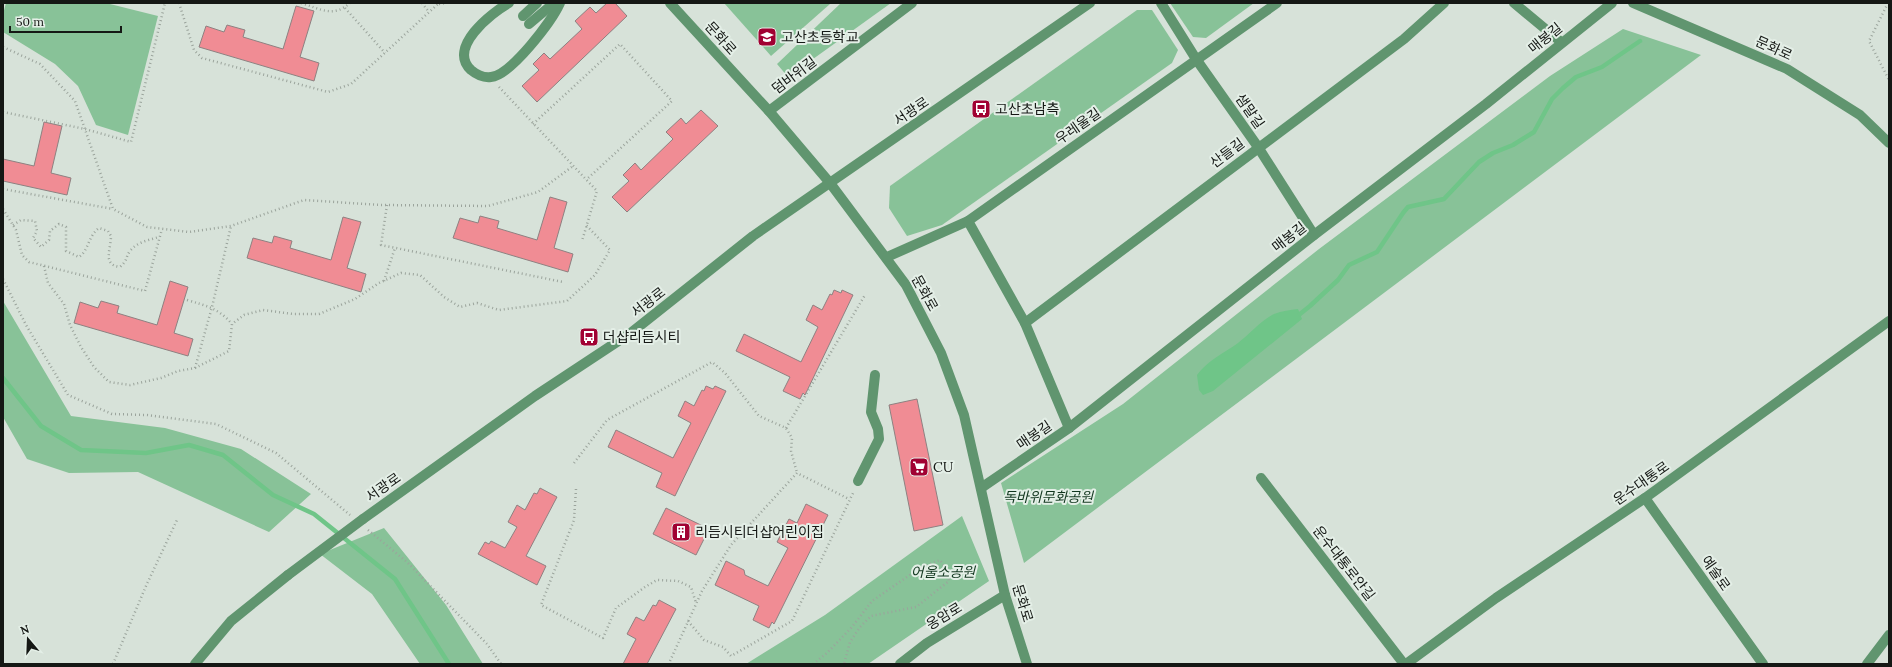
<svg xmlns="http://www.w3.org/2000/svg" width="1892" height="667" viewBox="0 0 1892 667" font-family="Lora,'Noto Sans KR',serif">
	<rect width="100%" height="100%" fill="#d7e2d9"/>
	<g fill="#88c298">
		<path d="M6,3H106L158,16L128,135L96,125L78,86L55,64L3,32V14Z"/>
		<path d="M724,3H829L830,4L771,56Z"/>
		<path d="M841,3H891L788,77L777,64Z"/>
		<path d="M1170,3H1254L1206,38L1193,37Z"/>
		<path d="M1137,10H1152L1178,50L1172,63L942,225L907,236L889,208L890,186Z"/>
		<path d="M1623,29L1701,55L1024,563L1001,483L1123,404L1319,249L1550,76Z"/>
		<path d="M3,301L71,416L165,428L241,449L311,494L269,532L138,472L69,473L27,459L3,417Z"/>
		<path d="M962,516L989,581L868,664H746L825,615Z"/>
		<path d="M384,528L446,605L483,664H420L372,594L320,554Z"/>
	</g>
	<path fill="#6fc588" d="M1298,309L1302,319L1213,391L1203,395L1199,390L1197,375C1207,361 1224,353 1238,343C1250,334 1260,321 1274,314C1282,311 1290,310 1298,309Z"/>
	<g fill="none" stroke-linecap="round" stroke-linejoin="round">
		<g stroke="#6fc588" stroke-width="4.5">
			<path d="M1300,314L1310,306L1338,280L1349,265L1377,252L1403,213L1408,207L1444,199L1479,162L1493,153L1513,145L1534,132L1552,99L1563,88L1576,77L1602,67L1640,41"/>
			<path d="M3,378L41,426L81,450L146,453L189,445L223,455L273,495L314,514L395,579L449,664"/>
		</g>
	</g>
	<g fill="#f08c94" stroke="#8e8181">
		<path d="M607,3H615L627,16L537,102L522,86L539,70L533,64L544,53L550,59L582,29L575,21L590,7L596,13Z"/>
		<path d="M296,6L314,11L300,57L319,63L314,81L199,47L206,26L224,32L227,25L245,30L243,37L283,49Z"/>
		<path d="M701,110L718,126L627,212L612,197L629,181L623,175L635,163L641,170L673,139L666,132L681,118L686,124Z"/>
		<path d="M44,122L62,126L51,173L71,178L67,195L3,181V159L34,166Z"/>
		<path d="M550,197L567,202L554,248L573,254L568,272L453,238L460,218L478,223L480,216L499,221L497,228L537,240Z"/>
		<path d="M343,217L361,222L347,268L366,274L361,292L247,258L253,238L272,243L274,236L292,241L290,248L331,260Z"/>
		<path d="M170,281L188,287L174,333L193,339L188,356L74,323L80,302L98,308L101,301L119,306L117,313L157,325Z"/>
		<path d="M834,290L841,293L842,290L853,295L805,395L803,393L800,399L783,391L790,377L736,351L744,334L801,362L818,327L806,320L813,305L822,310L830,294L832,295Z"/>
		<path d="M706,386L713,389L715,386L726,391L675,496L656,487L662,473L608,447L616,430L673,458L691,423L678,416L685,401L694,406L702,390L704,391Z"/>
		<path d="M917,399L943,525L914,531L889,405Z"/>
		<path d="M540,488L557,497L526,556L546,566L537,585L478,554L485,542L489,544L491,541L505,548L517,527L508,522L517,505L525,510L534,493L537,494Z"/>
		<path d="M806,504L828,515L774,624L772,622L769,628L753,620L759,606L715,585L726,561L744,570L745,575L768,586L788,548L777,542L789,519L797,523Z"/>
		<path d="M666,508L709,529L696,555L653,534Z"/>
		<path d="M659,600L676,609L647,664H623L636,639L627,634L636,617L644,621L653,605L656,606Z"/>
	</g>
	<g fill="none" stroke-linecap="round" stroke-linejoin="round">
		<g stroke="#9ba49c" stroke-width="2.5" stroke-dasharray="1 3" stroke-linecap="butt">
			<path d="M179,3L194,50L202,58L328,92L351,84L439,3"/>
			<path d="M301,3C321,9 333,18 350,3"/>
			<path d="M422,3L429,12"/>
			<path d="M1888,3L1869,41L1889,80"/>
			<path d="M439,4L446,3"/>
			<path d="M345,8L385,53"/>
			<path d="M3,47L40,64L75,101L113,209L147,227L189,232L231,226L304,200L382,205L488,206L538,192L573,166"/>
			<path d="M499,87L597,191L582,241"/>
			<path d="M3,112L85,129L131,142L165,3"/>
			<path d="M533,124L620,44L672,101L586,180"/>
			<path d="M3,189L113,209"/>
			<path d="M387,205L381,245L563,282"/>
			<path d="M3,209L16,230L22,255L29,262L145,291L162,229"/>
			<path d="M13,225L21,220L35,221L37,231L33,238L41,247L49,240L50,231L59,224L66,227V251L79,257C89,250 88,236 99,228L108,231L111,236C111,249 102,265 120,267C128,260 125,258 130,251C137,242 149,240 159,237"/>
			<path d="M44,266L48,283L64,304L70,325L81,347L94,367L109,382L130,385L161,378L178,371L195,368L229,351L232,324L244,315L263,310L293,314H319L355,299L379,283L401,273L420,275L444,297L460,307L477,303L499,310L567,301L595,275L610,250L586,225"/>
			<path d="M3,279L26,325L68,395L112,414L147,415L216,424L276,453L350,515"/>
			<path d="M384,281L395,248"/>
			<path d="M187,300C207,306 218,308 232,324"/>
			<path d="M195,368L212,307L231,226"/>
			<path d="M786,428L865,295"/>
			<path d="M574,463L607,420L712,362L725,373L759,416L786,428L792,438L791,451L797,473"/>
			<path d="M576,489L574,520L541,605L603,638L616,608L645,587L657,580L678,581L691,587L696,603"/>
			<path d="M368,530L407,562L487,644L501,664"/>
			<path d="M688,621L704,640L723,647L731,656L792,621L854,491"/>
			<path d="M670,661L702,591L731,545L797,473L849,499"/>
			<path d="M113,664L146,586L177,520"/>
			<path d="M813,664L827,653L852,627L872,601L920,568L940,560L947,570L949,581L916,607L871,616L860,627L850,642L844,664"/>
		</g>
		<g stroke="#60956f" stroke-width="10">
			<path d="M509,3C491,13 447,48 471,70C477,75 483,78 491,77C511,75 552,21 560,3"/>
			<path d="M670,3L769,111L830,183L906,285L941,353L964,415L1005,595L1027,664"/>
			<path d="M1161,3L1196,59L1258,147L1314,235"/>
			<path d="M1514,3L1561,42"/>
			<path d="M1633,3L1787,69L1860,115L1889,143"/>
			<path d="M523,16L537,3"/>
			<path d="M529,24L554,3"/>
			<path d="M769,111L912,3"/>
			<path d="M968,221L1025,323L1069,428"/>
			<path d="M887,257L968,221L1277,3"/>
			<path d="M1025,323L1404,39L1444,3"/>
			<path d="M1261,478L1404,664"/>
			<path d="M858,481L879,439L878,429L871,412L875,375"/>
			<path d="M981,488L1069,428L1314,235L1486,104L1612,3"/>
			<path d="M1645,498L1763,664"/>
			<path d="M363,519L535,396L632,332L753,236L1090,3"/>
			<path d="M195,664L231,621L288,575"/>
			<path d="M900,664L927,643L1005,595"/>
			<path d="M1406,664L1496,598L1645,498L1889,321"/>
			<path d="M1867,664L1889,635"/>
		</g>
		<path stroke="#60956f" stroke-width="10" d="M288,575L363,519"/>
	</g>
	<defs>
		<g id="school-square" transform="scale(1)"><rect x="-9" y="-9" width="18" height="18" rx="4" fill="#a10132" stroke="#e4efe7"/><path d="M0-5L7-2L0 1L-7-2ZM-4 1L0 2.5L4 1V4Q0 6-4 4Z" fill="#fff"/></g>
		<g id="bus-square" transform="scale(1)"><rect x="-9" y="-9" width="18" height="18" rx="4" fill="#a10132" stroke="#e4efe7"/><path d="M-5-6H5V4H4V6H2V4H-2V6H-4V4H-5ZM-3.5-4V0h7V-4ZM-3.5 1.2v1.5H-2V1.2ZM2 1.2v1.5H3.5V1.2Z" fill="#fff"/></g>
		<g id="supermarket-square" transform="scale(1)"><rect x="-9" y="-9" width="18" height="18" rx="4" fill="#a10132" stroke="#e4efe7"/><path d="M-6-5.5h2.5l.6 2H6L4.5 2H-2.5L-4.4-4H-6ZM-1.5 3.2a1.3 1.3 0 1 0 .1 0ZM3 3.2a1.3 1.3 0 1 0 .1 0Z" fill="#fff"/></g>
		<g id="building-square" transform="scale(1)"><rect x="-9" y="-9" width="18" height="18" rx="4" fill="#a10132" stroke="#e4efe7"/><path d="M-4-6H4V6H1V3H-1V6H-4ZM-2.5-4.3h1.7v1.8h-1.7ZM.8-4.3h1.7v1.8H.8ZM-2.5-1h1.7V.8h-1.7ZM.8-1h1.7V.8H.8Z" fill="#fff"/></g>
	</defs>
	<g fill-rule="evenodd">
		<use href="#school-square" x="767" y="37"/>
		<use href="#bus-square" x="981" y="109"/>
		<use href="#bus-square" x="589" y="337"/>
		<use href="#supermarket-square" x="919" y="467"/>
		<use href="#building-square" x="681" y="532"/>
	</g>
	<g text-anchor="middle" stroke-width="4" stroke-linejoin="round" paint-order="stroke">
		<g font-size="14" fill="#151815" stroke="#e4efe7" text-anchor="start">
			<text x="781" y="42">고산초등학교</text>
			<text x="995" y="114">고산초남측</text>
			<text x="603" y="342">더샵리듬시티</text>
			<text x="933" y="472">CU</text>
			<text x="695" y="537">리듬시티더샵어린이집</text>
		</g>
		<g font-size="14" fill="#151815" stroke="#e4efe7">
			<text transform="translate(721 38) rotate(48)" y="5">문화로</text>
			<text transform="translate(1545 38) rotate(-39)" y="5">매봉길</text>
			<text transform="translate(1774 48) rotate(24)" y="5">문화로</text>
			<text transform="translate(794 75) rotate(-37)" y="5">덤바위길</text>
			<text transform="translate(911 111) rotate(-34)" y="5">서광로</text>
			<text transform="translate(1250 111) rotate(55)" y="5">샘말길</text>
			<text transform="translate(1078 126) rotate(-35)" y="5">우레울길</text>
			<text transform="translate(1227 153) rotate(-37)" y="5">산들길</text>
			<text transform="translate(1289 237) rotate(-38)" y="5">매봉길</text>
			<text transform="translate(925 293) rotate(61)" y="5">문화로</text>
			<text transform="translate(648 302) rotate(-38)" y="5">서광로</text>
			<text transform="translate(1034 435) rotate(-34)" y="5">매봉길</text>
			<text transform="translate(1641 483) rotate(-35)" y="5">운수대통로</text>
			<text transform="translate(383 487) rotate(-35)" y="5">서광로</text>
			<text transform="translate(1344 563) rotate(52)" y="5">운수대통로안길</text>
			<text transform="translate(1716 573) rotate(55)" y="5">예술로</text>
			<text transform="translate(1023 603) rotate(73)" y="5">문화로</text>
			<text transform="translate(944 616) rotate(-31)" y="5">옹암로</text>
		</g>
		<g font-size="14" font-style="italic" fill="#12371f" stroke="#e4efe7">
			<text x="1048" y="502">독바위문화공원</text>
			<text x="943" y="577">어울소공원</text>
		</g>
	</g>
	<rect width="1892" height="667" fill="none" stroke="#151815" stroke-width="8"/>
	<g transform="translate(28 639) rotate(341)" stroke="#e4efe7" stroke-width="3" paint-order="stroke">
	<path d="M0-3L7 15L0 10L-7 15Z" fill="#151815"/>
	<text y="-6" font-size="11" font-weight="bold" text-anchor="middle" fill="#151815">N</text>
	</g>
	<path d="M10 26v6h111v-6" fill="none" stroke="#151815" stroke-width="2"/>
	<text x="16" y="26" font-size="12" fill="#151815" stroke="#e4efe7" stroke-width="3" paint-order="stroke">50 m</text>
</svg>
